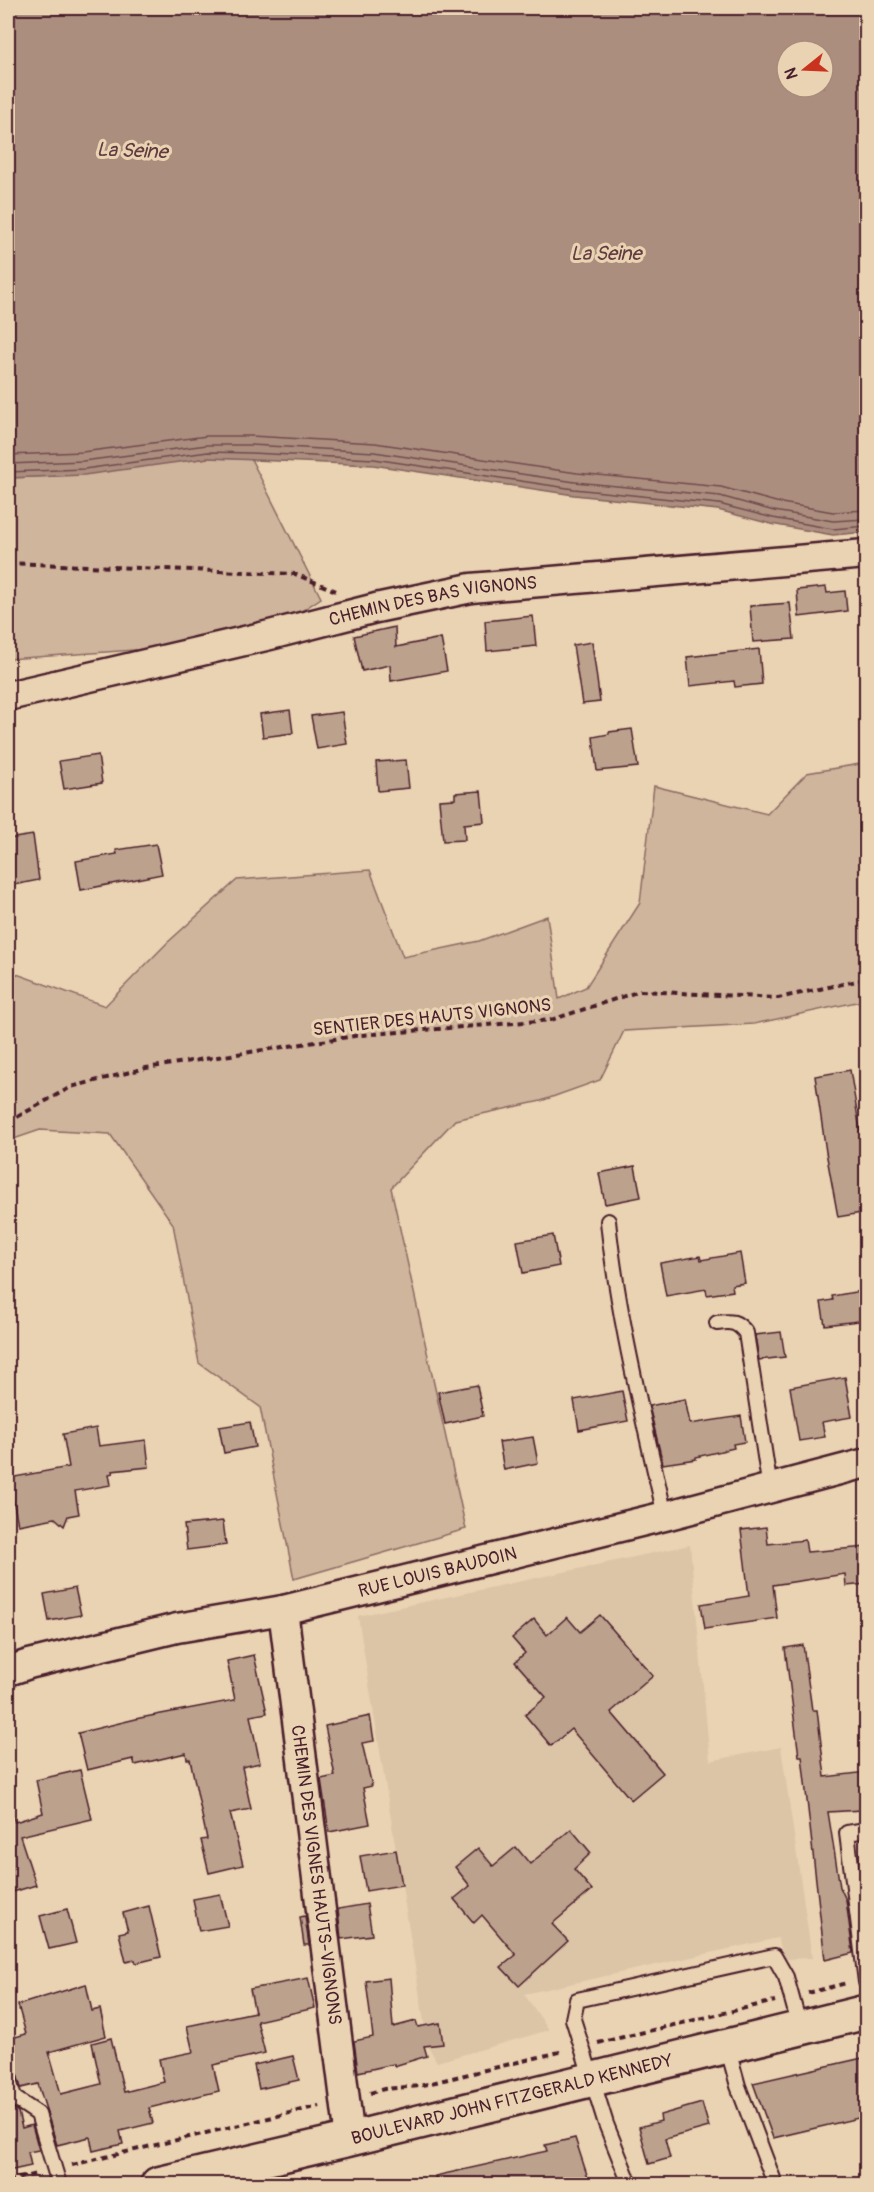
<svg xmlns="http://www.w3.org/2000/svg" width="874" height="2192" viewBox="0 0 874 2192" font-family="Pangolin,sans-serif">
	<rect width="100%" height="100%" fill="#e9d3b2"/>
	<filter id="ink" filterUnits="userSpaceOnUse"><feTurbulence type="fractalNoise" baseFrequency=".0167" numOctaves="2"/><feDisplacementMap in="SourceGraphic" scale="12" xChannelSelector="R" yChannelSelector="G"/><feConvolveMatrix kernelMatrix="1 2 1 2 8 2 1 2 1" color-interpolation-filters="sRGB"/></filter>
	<g filter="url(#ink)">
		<path fill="#dcc4a7" d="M690,1545L710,1761L781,1747L812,1958L785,1959L778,1938L524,1994L549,2030L437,2062L428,2046L358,1616Z"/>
		<g fill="#cfb59c" stroke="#8c6a64" stroke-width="1.5">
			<path d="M208,458L251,459L321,598L270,632L162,648L8,659V478L57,476Z"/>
			<path d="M866,763V1000L754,1024L624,1031L600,1080L541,1101L455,1120L391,1188L466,1529L294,1579L260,1407L199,1363L173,1224L110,1134L40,1130L8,1141V975L14,973L105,1006L167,943L237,880L370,870L403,957L479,941L547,916L559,999L586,987L640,903L654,786L767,814L807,773Z"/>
		</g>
		<path fill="#ac8e7f" stroke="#85625d" stroke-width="1.5" fill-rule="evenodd" d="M8,8H866V532L833,535L771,524L718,510L574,495L373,465L208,458L84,475L8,478ZM787,51H823V87H787Z"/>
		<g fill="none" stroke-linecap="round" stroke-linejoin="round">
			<g stroke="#714b4d" stroke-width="1.5">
				<path d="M8,455L82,452L207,436H251L375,443L577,473L721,487L776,502L833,512L866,510"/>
				<path d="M8,464L83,461L207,445H251L374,452L575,482L720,496L774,511L833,521L866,519"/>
				<path d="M8,472L84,469L208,452L251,453L374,459L574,489L719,504L773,518L833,529L866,526"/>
			</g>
		</g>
		<g fill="#bca18d" stroke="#4a1f2b" stroke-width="1.5">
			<path d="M826,587L827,593L845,591L847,611L799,617L797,590Z"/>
			<path d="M790,603L794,639L753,642L750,606Z"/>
			<path d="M533,616L536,646L487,651L485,621Z"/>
			<path d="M395,627L396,647L441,638L447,671L391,681L390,665L362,671L354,636Z"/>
			<path d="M592,642L600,702L582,704L573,645Z"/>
			<path d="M759,649L762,684L735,687L734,681L690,686L687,657Z"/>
			<path d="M290,710L293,733L263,737L260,714Z"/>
			<path d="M342,712L347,744L317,749L311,716Z"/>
			<path d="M632,729L638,767L597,771L593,737L609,734V732Z"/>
			<path d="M98,755L102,783L64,789L59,761Z"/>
			<path d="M406,760L409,788L378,791L376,762Z"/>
			<path d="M481,791L484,822L464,824L465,840L443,841L439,800L455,799V793Z"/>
			<path d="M33,835L39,880L8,886V839Z"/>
			<path d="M156,844L162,874L81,890L76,861L117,854L116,850Z"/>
			<path d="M850,1070L867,1172V1212L838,1217L826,1152L815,1076Z"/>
			<path d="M635,1166L641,1197L605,1204L599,1173Z"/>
			<path d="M553,1235L559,1266L523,1273L517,1241Z"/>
			<path d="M740,1253L745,1283L732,1285L733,1291L707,1295L706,1289L666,1296L660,1263L700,1256L701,1260Z"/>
			<path d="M867,1290V1320L825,1325L821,1302L833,1300L832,1296Z"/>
			<path d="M781,1332L785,1357L759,1360L755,1335Z"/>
			<path d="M845,1377L852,1417L822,1422L825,1437L799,1441L790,1387Z"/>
			<path d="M477,1385L483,1416L445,1424L438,1392Z"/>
			<path d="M622,1391L628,1421L579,1430L574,1400Z"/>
			<path d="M685,1399L690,1424L741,1416L745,1442L733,1444L734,1448L696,1457V1459L663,1464L649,1406Z"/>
			<path d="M250,1422L255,1447L224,1453L219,1427Z"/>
			<path d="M96,1428L99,1446L146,1440L149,1467L112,1471L113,1473L109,1474L111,1485L75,1491L79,1514L68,1516L64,1526L55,1518L18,1525L9,1478L69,1467L63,1434Z"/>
			<path d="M533,1437L538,1463L504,1470L499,1442Z"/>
			<path d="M223,1521L226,1545L187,1550L184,1525Z"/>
			<path d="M766,1527L768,1544L805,1540L807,1552L867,1547V1584L846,1586L845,1574L773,1585L777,1618L705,1629L701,1604L749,1596L741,1530Z"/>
			<path d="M75,1588L81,1615L49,1621L44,1594Z"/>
			<path d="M600,1615L653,1676L611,1712L663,1773L631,1800L571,1729L551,1746L525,1715L546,1697L515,1662L525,1653L512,1638L534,1619L547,1635L567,1617L580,1632Z"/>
			<path d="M803,1645L812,1710H817L825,1777L867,1772V1804L861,1805L862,1810L828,1812L840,1887L846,1900L853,1953L825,1960L802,1756H799L785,1648Z"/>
			<path d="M254,1655L267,1713L250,1716L260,1763L242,1767L251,1809L230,1813L243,1865L209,1873L201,1840L207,1839L190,1759H187L186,1753L135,1765L133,1759L87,1770L78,1733L140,1718L235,1700L227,1661Z"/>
			<path d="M370,1716L374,1741L362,1743L372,1786L363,1788L370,1824L329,1832L321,1779L335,1776L325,1726Z"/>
			<path d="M80,1770L92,1819L20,1836L36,1885L13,1892L8,1875V1812L11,1811L15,1822L43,1813L36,1780Z"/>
			<path d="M571,1829L591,1853L574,1869L592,1890L552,1924L568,1941L519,1986L501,1967L516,1955L482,1915L474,1923L454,1899L470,1886L455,1867L478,1848L493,1866L516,1847L530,1864Z"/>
			<path d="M396,1850L402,1885L366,1891L360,1856Z"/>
			<path d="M220,1894L228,1926L199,1931L193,1899Z"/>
			<path d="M367,1904L372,1935L341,1939L338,1909Z"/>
			<path d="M149,1906L161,1957L136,1963L135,1960L126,1962L119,1933L128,1931L123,1913Z"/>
			<path d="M67,1909L76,1943L49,1949L40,1916Z"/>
			<path d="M305,1916L309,1945H304L300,1917Z"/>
			<path d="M308,1978L315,2008L257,2021L265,2053L213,2065L219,2091L149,2108L153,2123L120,2131L123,2144L93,2151L90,2137L57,2145L38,2084L21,2088L8,2042V2039L26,2034L18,2005L86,1984L92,2011L100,2009L106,2036L49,2052L61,2094L101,2084L92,2043L111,2038L124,2092L164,2082L159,2059L193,2052L187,2026L255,2012V2013L250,1989Z"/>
			<path d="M389,1978L393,2027L416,2021L418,2027L440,2023L443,2044L424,2046L427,2056L394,2066V2064L358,2072L354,2041L373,2037L366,1981Z"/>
			<path d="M293,2056L299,2080L259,2089L254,2065Z"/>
			<path d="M867,2057V2116L773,2138L753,2083Z"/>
			<path d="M702,2103L709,2127L665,2139L670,2158L649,2164L639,2127L661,2121L660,2115Z"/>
			<path d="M8,2104L18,2112L22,2128L32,2125L39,2150L28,2152L31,2166L8,2171Z"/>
			<path d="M575,2138L590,2184H436L435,2176L547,2151L545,2145Z"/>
		</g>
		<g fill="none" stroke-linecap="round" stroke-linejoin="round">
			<g stroke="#4a1f2b" stroke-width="18">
				<g id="service">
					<path d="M608,1221C618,1320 644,1420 665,1516"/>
					<path d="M717,1323C731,1321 737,1321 746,1333L770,1489"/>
					<path d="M866,1830L847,1833L866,1982"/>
					<path d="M727,2046L738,2086L775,2184"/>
					<path d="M8,2076L14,2098L38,2114L59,2184"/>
					<path d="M630,2184L606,2124L573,2019L577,2000L774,1956L786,1977L800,2028"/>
				</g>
			</g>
			<g stroke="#4a1f2b" stroke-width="33">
				<g id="minor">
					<path id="s1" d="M8,696L270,635L376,608L471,588L866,554"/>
					<path id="s2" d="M283,1610L350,2139"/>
					<path id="s3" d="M8,1671L29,1664L177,1628L283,1610L665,1516L866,1463"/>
				</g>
			</g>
			<g stroke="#4a1f2b" stroke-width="38">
				<g id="primary">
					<path id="s4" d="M158,2184L350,2139L866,2012"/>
				</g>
			</g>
			<g stroke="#4a1f2b" stroke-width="4" stroke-dasharray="6 4.5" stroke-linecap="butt">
				<path d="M8,563L295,574L336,591"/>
				<path d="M8,1122L71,1087L146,1068L361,1035L551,1020L640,991L778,998L866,979"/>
				<path d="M808,1993L847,1983"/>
				<path d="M598,2043L775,2001"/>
				<path d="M370,2093L384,2089L419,2086L564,2051"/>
				<path d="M72,2165L319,2106"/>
				<path d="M8,2181L36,2174"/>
			</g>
			<use href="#service" stroke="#e9d3b2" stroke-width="14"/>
			<use href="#minor" stroke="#e9d3b2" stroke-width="28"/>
			<use href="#primary" stroke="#e9d3b2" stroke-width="33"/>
		</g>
	</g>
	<g text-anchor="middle" stroke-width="6" stroke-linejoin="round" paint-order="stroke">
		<g font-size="18" fill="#4a1f2b" stroke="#e9d3b2">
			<text dy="6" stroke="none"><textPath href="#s1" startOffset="436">CHEMIN DES BAS VIGNONS</textPath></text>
			<text transform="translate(432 1017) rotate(-6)" y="6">SENTIER DES HAUTS VIGNONS</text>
			<text dy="6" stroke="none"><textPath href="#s3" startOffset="441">RUE LOUIS BAUDOIN</textPath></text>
			<text dy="6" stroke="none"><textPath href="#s2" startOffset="267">CHEMIN DES VIGNES HAUTS-VIGNONS</textPath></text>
			<text dy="6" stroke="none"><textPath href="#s4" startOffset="364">BOULEVARD JOHN FITZGERALD KENNEDY</textPath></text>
		</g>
		<g font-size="20" font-style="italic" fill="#623b40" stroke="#e9d3b2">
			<text transform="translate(132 150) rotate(2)" y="7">La Seine</text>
			<text x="606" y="260">La Seine</text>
		</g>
	</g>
	<rect width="874" height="2192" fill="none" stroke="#e9d3b2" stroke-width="30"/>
	<rect x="15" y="15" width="844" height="2162" fill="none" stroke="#4a1f2b" stroke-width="2" filter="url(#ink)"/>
	<g transform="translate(805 69) rotate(252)"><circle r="28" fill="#e9d3b2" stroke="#a98b7c" stroke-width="1.5"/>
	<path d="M0-4.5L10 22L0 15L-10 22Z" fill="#c8321e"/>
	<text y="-9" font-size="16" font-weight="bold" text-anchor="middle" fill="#4a1f2b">N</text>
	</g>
</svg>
